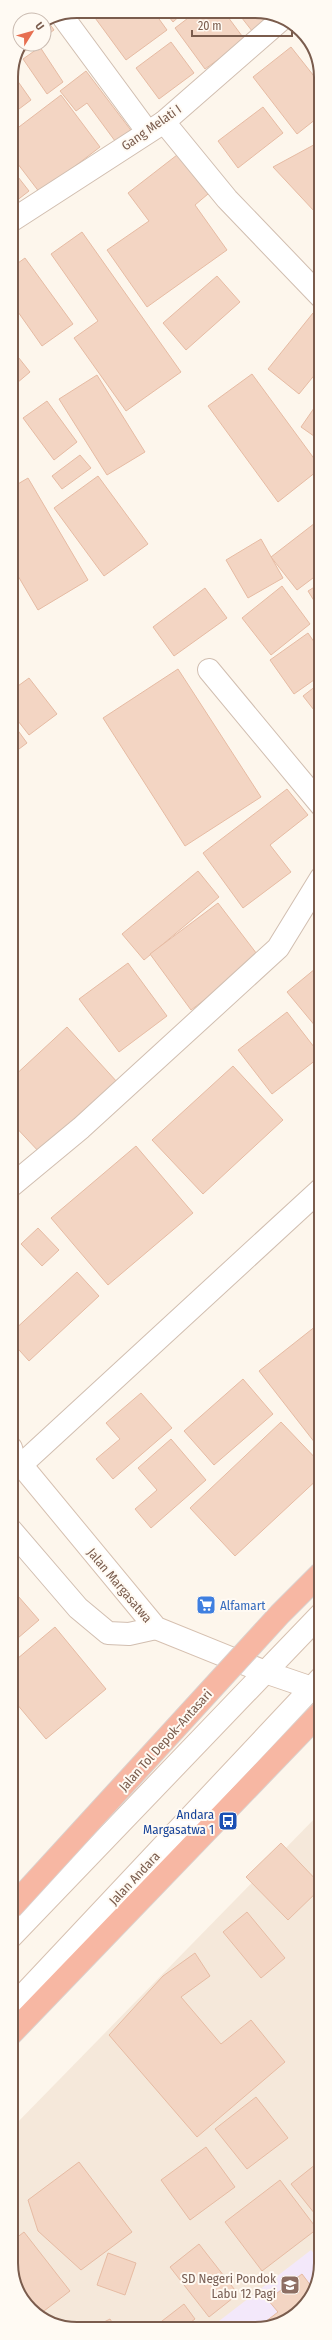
<svg xmlns="http://www.w3.org/2000/svg" width="332" height="2340" viewBox="0 0 332 2340" font-family="'Fira Sans Condensed',sans-serif">
	<rect width="100%" height="100%" fill="#fdf6ec"/>
	<path fill="#f5e8da" d="M321,1812V2263L304,2307L259,2329L60,2327L27,2306L11,2267V2129Z"/>
	<path fill="#f3e8fa" d="M311,2250L321,2263L304,2307L259,2329L210,2328Z"/>
	<g fill="#f3d5c3" stroke="#e6bba3">
		<path d="M90,11L154,12L167,30L126,60Z"/>
		<path d="M165,12H184L173,22Z"/>
		<path d="M196,12L225,13L245,40L205,69L175,28Z"/>
		<path d="M238,13H272L279,18L256,36Z"/>
		<path d="M49,23L54,30L44,37V25Z"/>
		<path d="M171,42L194,73L159,99L136,68Z"/>
		<path d="M21,44H35L15,58L16,52Z"/>
		<path d="M40,47L63,82L47,94L23,59Z"/>
		<path d="M291,47L321,85V115L297,134L253,77Z"/>
		<path d="M86,71L133,133L118,145L87,103L76,111L60,91Z"/>
		<path d="M12,73L31,100L11,115V77Z"/>
		<path d="M61,95L100,147L40,193L11,155V133Z"/>
		<path d="M263,107L283,133L238,168L218,141Z"/>
		<path d="M321,141V208L315,212L273,167Z"/>
		<path d="M177,155L208,194L195,205L227,250L147,307L107,250L149,221L128,193Z"/>
		<path d="M11,168L29,191L11,205Z"/>
		<path d="M321,208V221L315,212Z"/>
		<path d="M82,232L181,372L126,411L74,338L98,321L51,254Z"/>
		<path d="M25,258L73,324L42,346L11,302V268Z"/>
		<path d="M217,276L240,302L186,350L163,323Z"/>
		<path d="M313,313L321,319V367L299,394L268,369Z"/>
		<path d="M11,348L30,372L11,388Z"/>
		<path d="M252,374L321,468L278,502L208,406Z"/>
		<path d="M97,375L145,452L107,475L59,399Z"/>
		<path d="M321,398V441L301,427Z"/>
		<path d="M47,401L77,442L54,460L23,418Z"/>
		<path d="M80,455L91,468L62,489L52,476Z"/>
		<path d="M98,476L148,544L104,576L54,508Z"/>
		<path d="M28,478L88,580L38,610L11,564V488Z"/>
		<path d="M315,523L321,531V572L297,590L271,557Z"/>
		<path d="M261,539L283,578L248,598L226,560Z"/>
		<path d="M321,583V612L308,591Z"/>
		<path d="M282,586L310,624L271,655L242,618Z"/>
		<path d="M205,588L227,618L174,656L153,627Z"/>
		<path d="M308,633L321,652V675L294,694L270,660Z"/>
		<path d="M178,669L261,797L185,846L103,718Z"/>
		<path d="M29,678L57,714L29,735L11,712V691Z"/>
		<path d="M321,682V719L303,696Z"/>
		<path d="M11,721L27,743L11,755Z"/>
		<path d="M287,789L308,815L270,845L291,872L243,908L203,853Z"/>
		<path d="M198,871L219,897L144,960L122,934Z"/>
		<path d="M218,903L260,958L191,1010L150,954Z"/>
		<path d="M128,963L167,1016L119,1052L79,999Z"/>
		<path d="M321,964V1033L287,992Z"/>
		<path d="M287,1012L321,1056L272,1094L238,1050Z"/>
		<path d="M67,1027L118,1083L41,1154L11,1122V1079Z"/>
		<path d="M11,1048L17,1054L11,1061Z"/>
		<path d="M233,1066L283,1120L203,1194L152,1140Z"/>
		<path d="M136,1146L193,1213L108,1285L51,1218Z"/>
		<path d="M38,1228L59,1250L42,1266L21,1244Z"/>
		<path d="M77,1272L99,1296L29,1361L11,1341V1333Z"/>
		<path d="M321,1322V1447L319,1448L259,1371Z"/>
		<path d="M243,1379L273,1414L214,1465L184,1431Z"/>
		<path d="M141,1393L172,1428L113,1479L96,1459L120,1439L106,1423Z"/>
		<path d="M281,1422L321,1464V1476L235,1556L190,1508Z"/>
		<path d="M171,1439L206,1480L151,1528L135,1509L157,1490L138,1468Z"/>
		<path d="M11,1588L39,1620L11,1644Z"/>
		<path d="M55,1627L106,1689L46,1739L11,1697V1664Z"/>
		<path d="M321,1825V1839L314,1830Z"/>
		<path d="M281,1843L321,1885V1888L288,1920L246,1877Z"/>
		<path d="M247,1912L285,1958L261,1978L223,1932Z"/>
		<path d="M195,1953L210,1976L181,1997L221,2044L251,2020L285,2062L197,2137L109,2035L163,1976Z"/>
		<path d="M321,1955V1968L315,1960Z"/>
		<path d="M256,2097L288,2138L247,2169L215,2129Z"/>
		<path d="M206,2147L235,2187L190,2220L161,2180Z"/>
		<path d="M321,2160V2218L319,2219L291,2184Z"/>
		<path d="M79,2162L132,2232L81,2270L38,2231L28,2200Z"/>
		<path d="M280,2180L317,2229L262,2271L225,2222Z"/>
		<path d="M24,2232L70,2291L40,2314L27,2306L11,2267V2242Z"/>
		<path d="M199,2244L238,2294L209,2317L170,2267Z"/>
		<path d="M108,2253L136,2263L125,2295L97,2285Z"/>
		<path d="M302,2274L311,2286L313,2285L304,2307L256,2329L278,2312L268,2300Z"/>
		<path d="M184,2304L195,2319L183,2328H153Z"/>
		<path d="M110,2319L115,2327H105L102,2323Z"/>
	</g>
	<g fill="none" stroke-linecap="round" stroke-linejoin="round">
		<g stroke="#d1beb0" stroke-width="24">
			<g id="street">
				<path d="M63,17L147,131"/>
				<path d="M164,122L227,199L321,297"/>
				<path d="M11,221L164,122L282,19"/>
				<path d="M209,670L321,805"/>
				<path d="M11,1186L81,1128L278,948L321,878"/>
				<path d="M21,1465L321,1189"/>
				<path d="M11,1530L78,1608L108,1633L129,1634L156,1628"/>
			</g>
		</g>
		<g stroke="#d6c0b0" stroke-width="24">
			<g id="secondary">
				<path d="M11,1448L13,1455L156,1628L265,1672L312,1688"/>
				<path d="M11,1937L321,1614"/>
				<path d="M11,2008L321,1678"/>
			</g>
		</g>
		<g stroke="#dad1cd" stroke-width="24">
			<path id="highway" d="M11,2034L321,1712"/>
		</g>
		<use href="#street" stroke="#fff" stroke-width="22"/>
		<use href="#secondary" stroke="#fff" stroke-width="22"/>
		<use href="#highway" stroke="#f7b7a3" stroke-width="22"/>
		<g stroke="#dad1cd" stroke-width="24" stroke-linecap="butt">
			<path id="highway-bridge" d="M11,1908L280,1614L321,1573"/>
		</g>
		<use href="#highway-bridge" stroke="#f7b7a3" stroke-width="22"/>
	</g>
	<defs>
		<g id="supermarket-square" transform="scale(1)"><rect x="-9" y="-9" width="18" height="18" rx="4" fill="#3f7fe0" stroke="#fffaf3"/><path d="M-6-5.5h2.5l.6 2H6L4.5 2H-2.5L-4.4-4H-6ZM-1.5 3.2a1.3 1.3 0 1 0 .1 0ZM3 3.2a1.3 1.3 0 1 0 .1 0Z" fill="#fff"/></g>
		<g id="bus-square" transform="scale(1)"><rect x="-9" y="-9" width="18" height="18" rx="4" fill="#1a4fb4" stroke="#fffaf3"/><path d="M-5-6H5V4H4V6H2V4H-2V6H-4V4H-5ZM-3.5-4V0h7V-4ZM-3.5 1.2v1.5H-2V1.2ZM2 1.2v1.5H3.5V1.2Z" fill="#fff"/></g>
		<g id="school-square" transform="scale(1)"><rect x="-9" y="-9" width="18" height="18" rx="4" fill="#8d6e63" stroke="#fffaf3"/><path d="M0-5L7-2L0 1L-7-2ZM-4 1L0 2.5L4 1V4Q0 6-4 4Z" fill="#fff"/></g>
	</defs>
	<g fill-rule="evenodd">
		<use href="#supermarket-square" x="206" y="1605"/>
		<use href="#bus-square" x="228" y="1821"/>
		<use href="#school-square" x="290" y="2285"/>
	</g>
	<g text-anchor="middle" stroke-width="4" stroke-linejoin="round" paint-order="stroke">
		<g font-size="13" fill="#7a5c4d" stroke="#fffaf3">
			<text transform="translate(151 127) rotate(-35)" y="5">Gang Melati I</text>
			<text transform="translate(120 1585) rotate(50)" y="5">Jalan Margasatwa</text>
			<text transform="translate(165 1740) rotate(-48)" y="5">Jalan Tol Depok–Antasari</text>
			<text transform="translate(134 1878) rotate(-47)" y="5">Jalan Andara</text>
		</g>
		<g font-size="13" fill="#366cbe" stroke="#fffaf3" text-anchor="start">
			<text x="220" y="1610">Alfamart</text>
		</g>
		<g font-size="13" fill="#164399" stroke="#fffaf3" text-anchor="end">
			<text x="214" y="1819">Andara<tspan x="214" dy="15">Margasatwa 1</tspan></text>
		</g>
		<g font-size="13" fill="#785e54" stroke="#fffaf3" text-anchor="end">
			<text x="276" y="2283">SD Negeri Pondok<tspan x="276" dy="15">Labu 12 Pagi</tspan></text>
		</g>
	</g>
	<path d="M0 0H332V2340H0ZM77 18H255A59 59 0 0 1 314 77V2263A59 59 0 0 1 255 2322H77A59 59 0 0 1 18 2263V77A59 59 0 0 1 77 18Z" fill="#fffaf3" fill-rule="evenodd"/>
	<path fill="none" stroke="#7a5c4d" stroke-width="2" d="M77 18H255A59 59 0 0 1 314 77V2263A59 59 0 0 1 255 2322H77A59 59 0 0 1 18 2263V77A59 59 0 0 1 77 18Z"/>
	<g transform="translate(32 32) rotate(53)"><circle r="19" fill="#fffaf3" stroke="#cabbb1"/>
	<path d="M0-3L7 15L0 10L-7 15Z" fill="#e76f51"/>
	<text y="-6" font-size="11" font-weight="bold" text-anchor="middle" fill="#7a5c4d">U</text>
	</g>
	<path d="M192 30v6h100v-6" fill="none" stroke="#7a5c4d" stroke-width="2"/>
	<text x="198" y="30" font-size="12" fill="#7a5c4d" stroke="#fffaf3" stroke-width="3" paint-order="stroke">20 m</text>
</svg>
